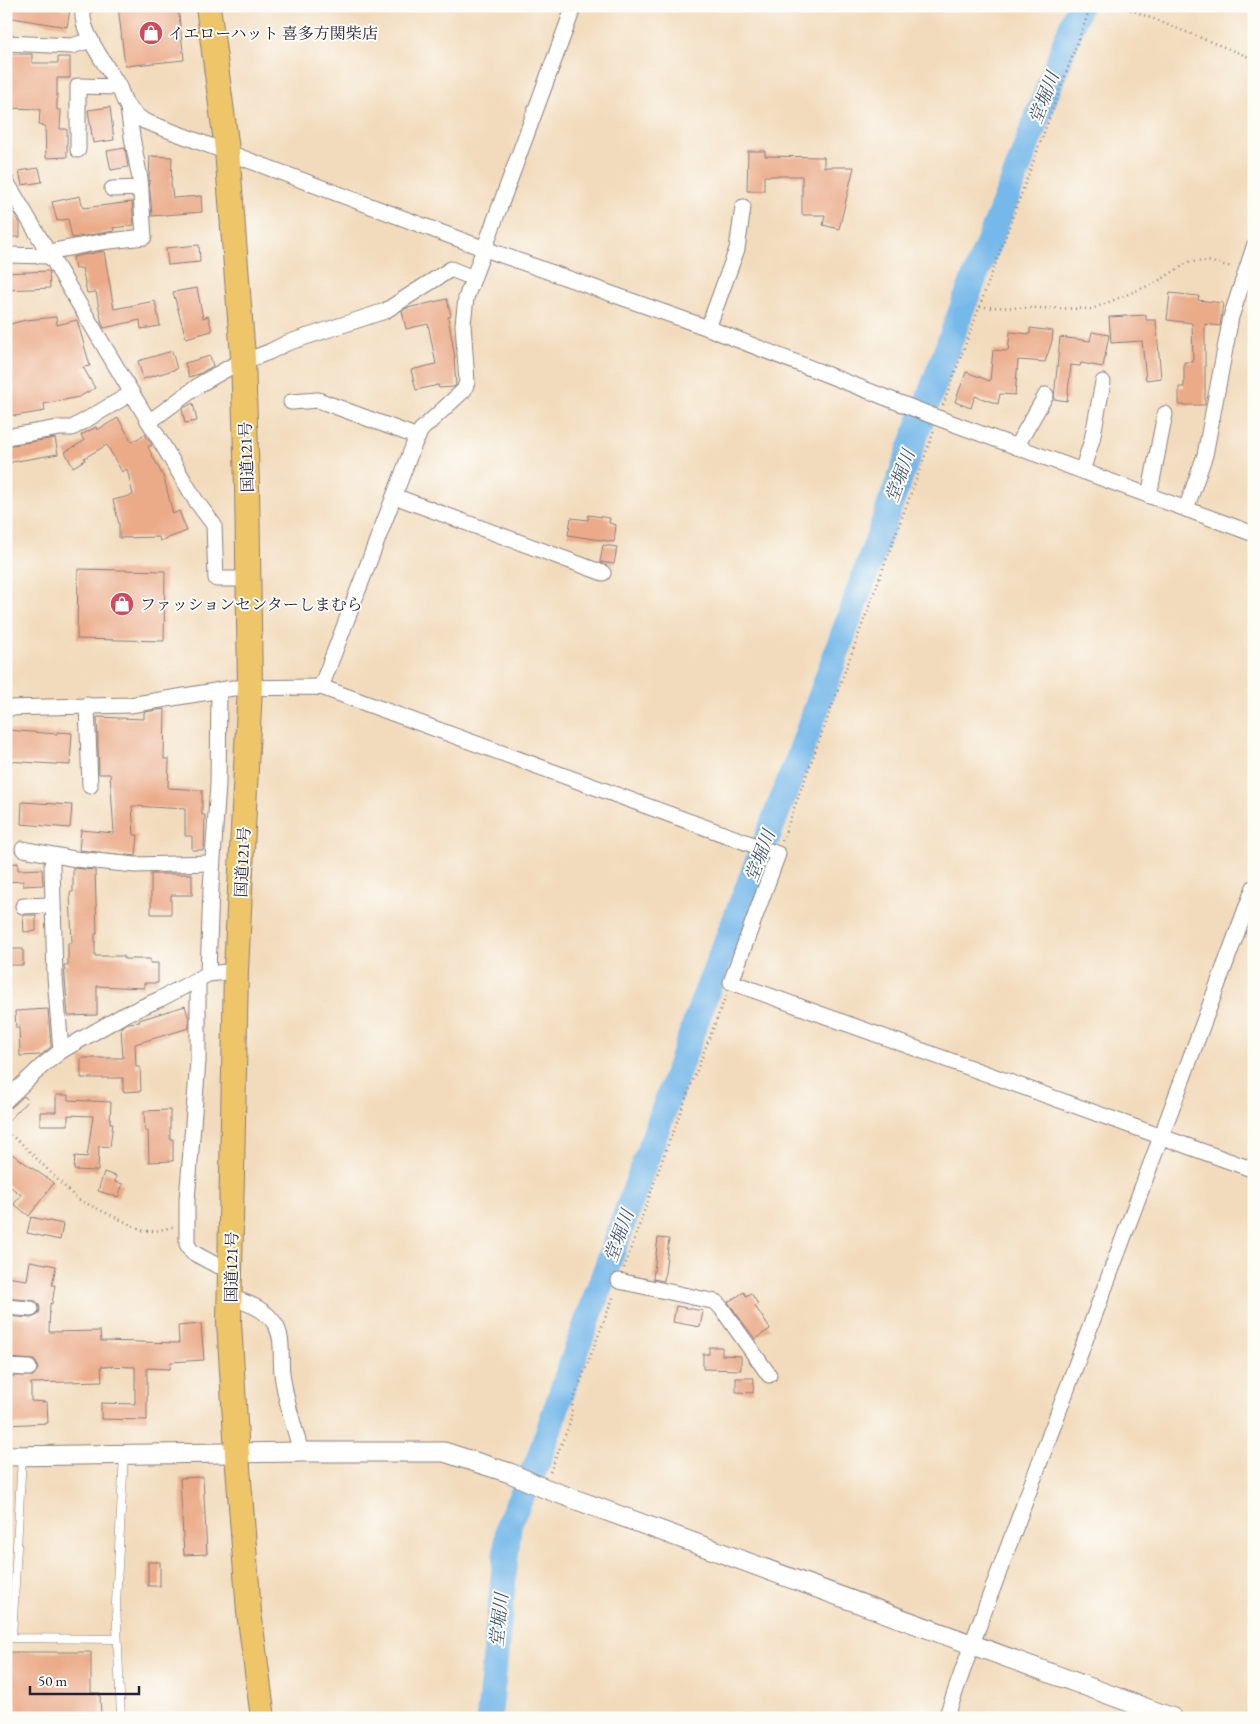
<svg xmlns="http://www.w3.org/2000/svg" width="1260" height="1724" viewBox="0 0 1260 1724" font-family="'EB Garamond','Noto Serif JP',serif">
	<rect width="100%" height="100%" fill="#fdfcf7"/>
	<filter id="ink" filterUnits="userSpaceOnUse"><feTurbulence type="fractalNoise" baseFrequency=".02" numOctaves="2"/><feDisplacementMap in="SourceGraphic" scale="10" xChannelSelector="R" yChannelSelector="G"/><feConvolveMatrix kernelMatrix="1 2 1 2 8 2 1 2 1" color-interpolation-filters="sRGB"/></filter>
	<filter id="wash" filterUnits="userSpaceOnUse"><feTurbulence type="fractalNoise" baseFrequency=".0096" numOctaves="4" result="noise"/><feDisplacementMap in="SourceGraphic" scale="20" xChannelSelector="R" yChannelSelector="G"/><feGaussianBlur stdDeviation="1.12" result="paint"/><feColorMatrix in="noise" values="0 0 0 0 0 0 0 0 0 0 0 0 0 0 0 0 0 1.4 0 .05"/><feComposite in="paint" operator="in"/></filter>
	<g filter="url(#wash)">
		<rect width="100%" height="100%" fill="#f2dbbc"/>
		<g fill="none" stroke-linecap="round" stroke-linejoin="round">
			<path stroke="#75b8ea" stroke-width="26" d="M489,1718L509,1523L538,1461L569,1371L707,991L798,759L930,395L961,311L1016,174L1079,6"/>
		</g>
		<g id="blocks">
			<g fill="#ebab89">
				<path d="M6,6H51L70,10L67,27L6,17Z"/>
				<path d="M118,6H178L184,60L125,66Z"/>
				<path d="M8,54H32V63H58V57H70V78H57V110H61L60,129H67V157L46,158L45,126L39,125L40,109L6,108Z"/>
				<path d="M110,107L114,140L93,143L88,110Z"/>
				<path d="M125,148L128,167L111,170L107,151Z"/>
				<path d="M748,151H765V156L824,157V167H854L839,229L823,225L825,215H802V176H764V191H747Z"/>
				<path d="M150,156L172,157L171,183L173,198L201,196L202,212L152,216L149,177Z"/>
				<path d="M39,168L42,182L22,185L19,171Z"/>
				<path d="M80,196L83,208L132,202L134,225L113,228L114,231L72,238L68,219L57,221L52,202Z"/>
				<path d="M6,213H14L20,223V237H6Z"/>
				<path d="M199,245L200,262L168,265L166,248Z"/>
				<path d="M104,251L114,309L155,301L160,326L141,329L140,320L104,328L102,324L96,292L87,293L82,268L75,269L73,257Z"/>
				<path d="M49,271L50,288L6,290V273Z"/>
				<path d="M197,288L203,318L208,316L212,331L186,338L173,292Z"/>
				<path d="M1170,293L1199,296L1198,300L1223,303L1220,326L1205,324V405H1179V387H1184V362H1193L1192,323L1167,320Z"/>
				<path d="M447,299L451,316L448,317L455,358H454L456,385L454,387L439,388L438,385L416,390L411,370L436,364L428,324L406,329L402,311L407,308Z"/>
				<path d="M1146,315V320H1156L1161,378L1146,380L1142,341L1111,343L1109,317Z"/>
				<path d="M56,317L57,325L77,320L90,366L83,367L95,388L79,397L44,404L45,411L15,416V415H6V325L26,320Z"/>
				<path d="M1030,328L1053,331L1052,341L1045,362L1018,360L1015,395L1000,394L998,404L975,396L971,408L955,402L966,372L990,381L993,350L1008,351L1010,332L1030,334Z"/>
				<path d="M1092,332L1109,335L1103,367L1081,363L1080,366L1071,365L1067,401L1054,399L1060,337L1090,341Z"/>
				<path d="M172,351L177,369L143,379L138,361Z"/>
				<path d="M210,356L213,366L199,374L189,377L185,363Z"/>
				<path d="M193,403L197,421L185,423L182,409Z"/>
				<path d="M118,418L132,442L145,434L152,445L148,447L164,478L173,514L179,511L187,531L160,541L159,537L119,538V524L113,500L133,495L127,469L122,472L107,445L84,458L85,460L73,467L65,452L84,441L81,435L96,427L97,430Z"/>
				<path d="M55,438L58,454L6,463V446Z"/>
				<path d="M588,515L610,518L609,523L616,525L614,542L568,535L571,518L588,520Z"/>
				<path d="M603,545L617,547L614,564L600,562Z"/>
				<path d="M78,569L165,571L164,641L77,639Z"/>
				<path d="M165,709L164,759H169L168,788L202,790V815H205L204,850H192V836H185V809L132,806L134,835H138L136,856L79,850L81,830L114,833L110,774H99L97,717L144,719V712Z"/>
				<path d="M6,730L57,734V732L72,733L70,765L6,761Z"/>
				<path d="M22,802L72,805L70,828L21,824Z"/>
				<path d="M18,863V870L42,869L43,885L23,886V881L6,882V864Z"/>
				<path d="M73,868L95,870L97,934H95V956H124V959H150V963H158V983H144V988L97,986V1015L68,1016L64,965H68V943H72L70,892H73Z"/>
				<path d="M151,874H192V895H171V914H151Z"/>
				<path d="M23,915H36V931L24,932Z"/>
				<rect x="6" y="949" width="17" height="16"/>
				<path d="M185,1006L189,1019V1028L135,1044L136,1067H140L141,1091L123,1092V1078H81V1058H123L121,1027L128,1023L140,1022L139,1020Z"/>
				<path d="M48,1009L51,1047L41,1055L20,1056L19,1028H16L15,1011Z"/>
				<path d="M56,1095H68V1100L111,1102L110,1123H113L110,1147L99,1146L98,1171L74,1170L75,1156L87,1157L93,1116L68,1115V1125H40V1112H56Z"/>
				<path d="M24,1096L28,1100L6,1124V1109L12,1107Z"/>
				<path d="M170,1110V1139H173V1161L149,1162L148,1131H145L144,1111Z"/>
				<path d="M6,1150L54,1183L29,1216L14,1204L21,1195L6,1183Z"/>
				<path d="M104,1172L116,1176L115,1182L123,1184L118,1197L98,1191Z"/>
				<path d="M31,1217L63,1224L60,1240L27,1233Z"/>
				<path d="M658,1238L669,1239L664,1281L653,1279Z"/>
				<path d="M30,1261L56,1266L52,1285H55L52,1304L50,1303L49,1332L100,1331L101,1341L179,1343L178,1326L201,1324L204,1360L171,1362L170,1369L147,1368V1420L101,1419V1403L135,1404V1367L101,1366L102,1381L31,1383V1401L47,1402L48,1423L6,1425V1376H33L38,1369L37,1364L34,1360L6,1358V1316L31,1318L38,1315L40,1310L39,1305L36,1301L6,1298V1277L27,1280Z"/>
				<path d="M744,1292L746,1296L751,1293L758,1304L755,1306L770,1329L755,1339L728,1302Z"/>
				<path d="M676,1306L703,1311L700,1327L673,1322Z"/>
				<path d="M709,1347H722V1355L741,1356V1370L703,1369V1354H709Z"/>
				<path d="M736,1378H754L753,1393L736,1392Z"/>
				<path d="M203,1477L207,1554L184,1555L180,1478Z"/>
				<rect x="148" y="1562" width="12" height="24"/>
				<path d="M10,1652H91V1693H100L101,1718H6V1694H10Z"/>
			</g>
		</g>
	</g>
	<g filter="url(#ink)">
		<use href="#blocks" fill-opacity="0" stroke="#8a7e7c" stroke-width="1"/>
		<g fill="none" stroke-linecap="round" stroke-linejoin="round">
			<g stroke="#8a7e7c" stroke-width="9">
				<g id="service">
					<path d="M22,1456L12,1638L117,1639"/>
					<path d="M121,1718L116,1603L124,1455"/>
				</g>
			</g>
			<g stroke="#8a7e7c" stroke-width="17">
				<g id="minor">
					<path d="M84,6C76,28 109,68 119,87C122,94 124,103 129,108C133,113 139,117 144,121L485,249L708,328L938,418L1254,534"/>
					<path d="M6,43L72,46L91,40"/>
					<path d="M78,150V86L118,87"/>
					<path d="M6,181L196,501L214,525L216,579H248"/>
					<path d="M112,189L141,188"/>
					<path d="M48,252L101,242L144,237L140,179L132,137L128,108"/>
					<path d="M6,255L50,256"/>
					<path d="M708,328L737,249L743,207"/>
					<path d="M291,402L318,400L418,437"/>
					<path d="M149,422L202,383L232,366L269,352L287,343L385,311L451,269L473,278"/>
					<path d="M6,437L59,428H72L132,393"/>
					<path d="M1016,447L1046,395"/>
					<path d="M1082,471L1092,440L1103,382"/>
					<path d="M394,496L603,573"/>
					<path d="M1149,496L1165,414"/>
					<path d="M1186,509L1205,455L1231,317L1254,247"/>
					<path d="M321,687L414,444L421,430L464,390L467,382L463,324L466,298L574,6"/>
					<path d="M87,705L90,786"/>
					<path d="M6,708L130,705L233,688L321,687L778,854L731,982L1254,1170"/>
					<path d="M23,849L75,859L135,865L212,863"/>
					<path d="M52,864L55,977L61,1051"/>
					<path d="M23,906L52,905"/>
					<path d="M208,974L211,888L218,784L219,690"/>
					<path d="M198,979V1061L187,1200V1244L192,1252L216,1265L231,1270"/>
					<path d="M6,1100L42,1066L61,1051L124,1015L160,999L208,974L236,971"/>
					<path d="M619,1281L716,1302L722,1309L769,1375"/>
					<path d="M230,1297C247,1303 265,1308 275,1324C284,1338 280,1357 282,1373C285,1400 294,1426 301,1452"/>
					<path d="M6,1307L31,1309"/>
					<path d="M6,1367L29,1368"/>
					<path d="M946,1718L972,1644L1254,887"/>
				</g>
			</g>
			<g stroke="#8a7e7c" stroke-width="21">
				<path id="tertiary" d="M6,1456L301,1452H444L510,1473L544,1488L1173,1718"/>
			</g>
			<g stroke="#8a7e7c" stroke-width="26">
				<path id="trunk" d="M208,6L227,150L243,357L247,486L250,687L236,971L229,1322L237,1454L249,1612L263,1718"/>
			</g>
			<g stroke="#8a7e7c" stroke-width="2.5" stroke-dasharray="1 4" stroke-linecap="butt">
				<path d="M1121,6L1254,59"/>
				<path d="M980,307L1092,309L1155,283L1189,262L1208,261L1232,267"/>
				<path d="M943,405L1091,6"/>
				<path d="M782,841L934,431"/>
				<path d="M6,1132L20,1142L77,1199L144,1231H155L173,1227"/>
				<path d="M624,1268L664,1155L726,995"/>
				<path d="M550,1472L570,1423L573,1401L614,1295"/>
			</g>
			<use href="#service" stroke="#fff" stroke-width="8"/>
			<use href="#minor" stroke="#fff" stroke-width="15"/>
			<use href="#tertiary" stroke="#fff" stroke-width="19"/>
			<use href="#trunk" stroke="#eec569" stroke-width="24"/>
		</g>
	</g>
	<defs>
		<g id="shop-disc" transform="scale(1.25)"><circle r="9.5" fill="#d1495b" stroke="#fdfcf7"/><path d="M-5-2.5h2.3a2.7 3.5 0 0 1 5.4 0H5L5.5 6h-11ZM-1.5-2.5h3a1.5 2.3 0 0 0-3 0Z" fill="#fff"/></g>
	</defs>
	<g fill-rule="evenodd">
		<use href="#shop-disc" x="151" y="33"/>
		<use href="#shop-disc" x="122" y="604"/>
	</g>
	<g text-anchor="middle" stroke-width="4" stroke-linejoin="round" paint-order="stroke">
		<g font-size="16" fill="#22223b" stroke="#fdfcf7" text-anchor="start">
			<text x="168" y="39">イエローハット 喜多方関柴店</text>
			<text x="140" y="610">ファッションセンターしまむら</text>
		</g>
		<g font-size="16" fill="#22223b" stroke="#fdfcf7">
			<text transform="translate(246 457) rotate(-92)" y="6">国道121号</text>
			<text transform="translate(242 862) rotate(-87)" y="6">国道121号</text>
			<text transform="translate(231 1267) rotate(-89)" y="6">国道121号</text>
		</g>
		<g font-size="18" font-style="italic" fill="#3f5678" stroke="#fdfcf7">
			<text transform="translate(1044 98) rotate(-69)" y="6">堂堀川</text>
			<text transform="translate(900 476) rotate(-70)" y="6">堂堀川</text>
			<text transform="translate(760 856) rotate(-69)" y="6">堂堀川</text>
			<text transform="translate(619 1236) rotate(-70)" y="6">堂堀川</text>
			<text transform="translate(499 1620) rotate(-84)" y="6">堂堀川</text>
		</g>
	</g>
	<rect width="1260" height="1724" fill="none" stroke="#fdfcf7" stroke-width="25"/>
	<path d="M30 1686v8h109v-8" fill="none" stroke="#22223b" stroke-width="2.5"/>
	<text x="38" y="1686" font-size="15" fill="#22223b" stroke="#fdfcf7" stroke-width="4" paint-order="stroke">50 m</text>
</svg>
